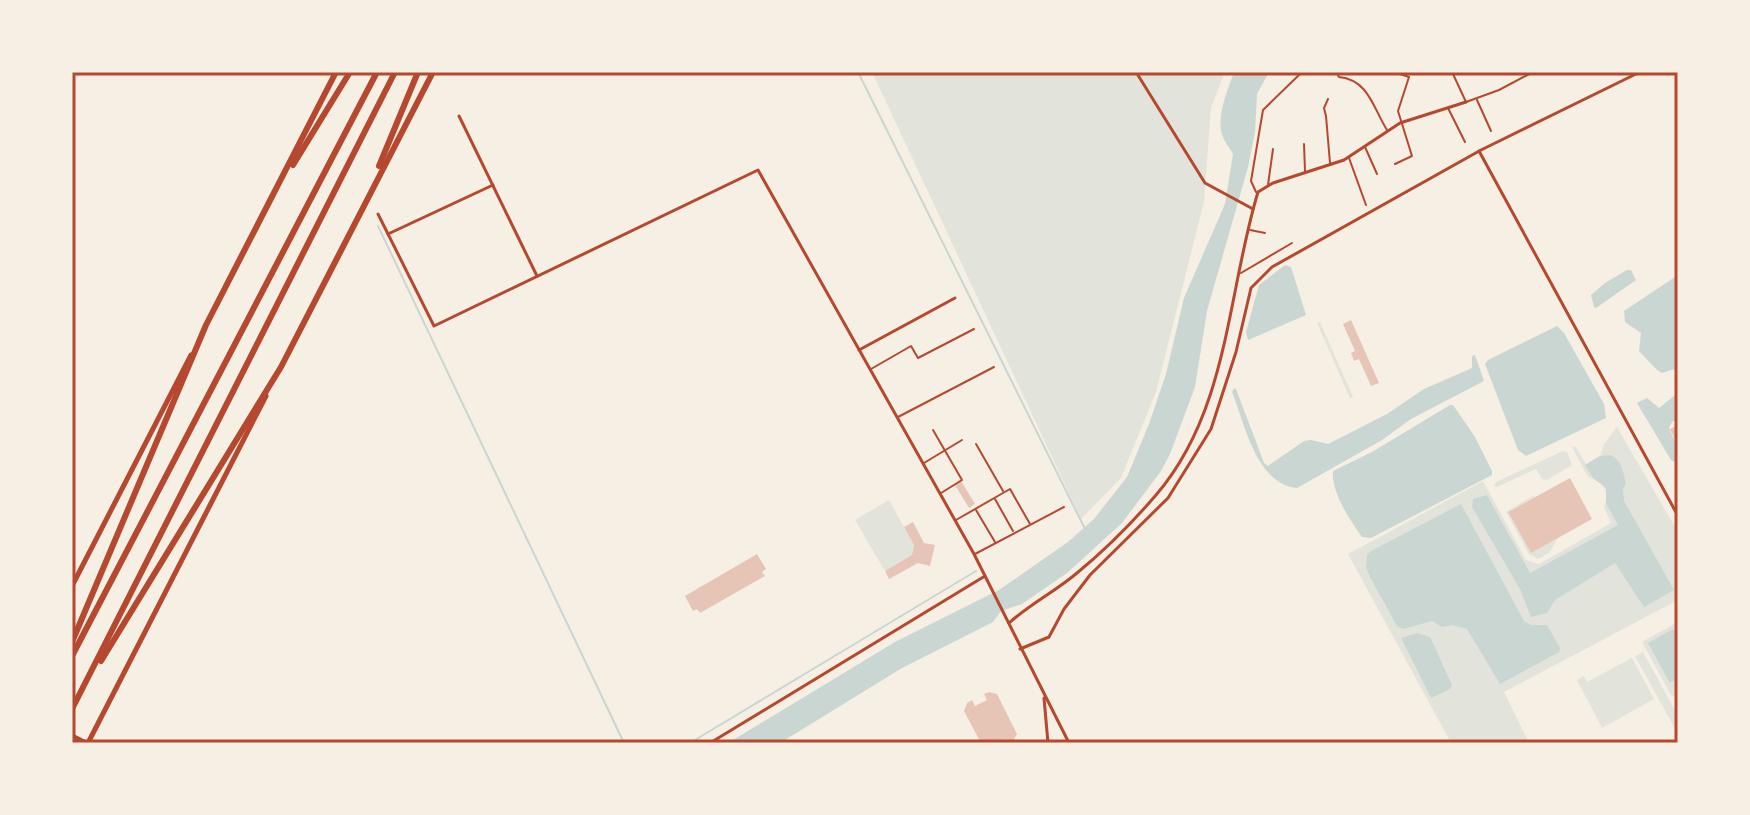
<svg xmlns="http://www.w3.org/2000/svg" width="1750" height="815" viewBox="0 0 1750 815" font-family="'DejaVu Sans',sans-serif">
	<rect width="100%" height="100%" fill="#f6efe4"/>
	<g fill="#e2e4dc">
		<path d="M872,72H1225L1211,108L1204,202L1156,392L1121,478L1081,519Z"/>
		<path d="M1320,322L1353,397L1350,398L1317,323Z"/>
		<path d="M1617,427L1678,532V600L1504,692L1529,743H1451L1348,554L1483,481L1526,560L1539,564L1611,523L1604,507C1610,491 1604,482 1588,477L1572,447L1575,446L1586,464L1600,456L1604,444Z"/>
		<path d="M1563,451L1567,452L1572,465L1547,480L1542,479L1536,469L1497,487L1494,486L1496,482Z"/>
		<path d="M1534,495L1535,497L1508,512L1531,553L1558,538L1549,553L1538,559L1529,554L1506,512Z"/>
		<path d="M889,500L914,545L912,555L885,571L855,520Z"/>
		<path d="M1676,623L1678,637L1673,629L1671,683L1678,679V694L1672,697L1642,642Z"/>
		<path d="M1643,652L1678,716V734L1635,656Z"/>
		<path d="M1632,658L1654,699L1602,728L1577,680L1584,676L1587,682Z"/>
	</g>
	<g fill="#c9d6d2">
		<path d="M1234,72H1269L1257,94L1255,132L1248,167L1207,311L1195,387L1170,454L1161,471L1122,523L1067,573L1022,604L1001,611L993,622L902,668L780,743H728L895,642L999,590L1068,542L1094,519L1127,477L1149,424L1166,374L1184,298L1225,204L1233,154C1230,148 1225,143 1223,137C1215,119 1228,89 1234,72Z"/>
		<path d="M1285,265L1291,267L1306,315L1248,340L1246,332L1259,285Z"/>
		<path d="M1627,270H1631L1636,280L1596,308L1594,307L1591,295L1605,283Z"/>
		<path d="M1678,275V368L1662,373L1657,370L1639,351L1641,333L1625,322L1624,311Z"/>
		<path d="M1557,326L1564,333L1604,404L1606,418L1526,456L1518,450L1485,364L1488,360Z"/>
		<path d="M1475,355L1484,381L1411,419L1382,440L1297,488C1256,484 1245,424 1232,392L1234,388L1236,389L1264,463L1268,466L1304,441L1311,440L1328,444L1387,414L1424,389L1472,368V356Z"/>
		<path d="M1678,393V419L1672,422L1669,428L1678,448L1677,463L1671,460L1637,403L1647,398L1659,408Z"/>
		<path d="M1450,405H1453L1475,437L1492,471V475L1371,538L1362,537C1350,520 1331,492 1333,471L1372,452Z"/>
		<path d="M1610,455C1622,460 1623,472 1626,483L1623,489L1624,501L1674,590L1644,607L1615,563L1555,600L1547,613L1531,617L1520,589L1472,507L1473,499L1487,495L1530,573L1618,525L1606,503V488L1593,478L1585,465L1600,456Z"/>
		<path d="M1461,504L1524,621L1531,625H1547L1560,648L1559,652L1500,684L1467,629L1452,625L1442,627L1432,621L1403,629L1397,626L1370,577L1366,567L1367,555L1371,551Z"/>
		<path d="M1673,629L1678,637V679L1670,683L1648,643Z"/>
		<path d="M1417,633L1430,637L1452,685L1450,689L1431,698L1401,638Z"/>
	</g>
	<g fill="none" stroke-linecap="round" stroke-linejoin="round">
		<g stroke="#c9d6d2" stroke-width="2">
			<path d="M858,72L1085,529"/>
			<path d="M378,226L624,743"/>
			<path d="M690,743L976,571"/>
		</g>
	</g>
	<g fill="#e6c5b7">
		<path d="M1351,320L1379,383L1371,386L1359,359L1354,361L1351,353L1355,351L1343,324Z"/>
		<path d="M1678,425V445L1670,429Z"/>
		<path d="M1570,478L1592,519L1531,553L1508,512Z"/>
		<path d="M961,481L975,504L969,508L955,485Z"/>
		<path d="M913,522L924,543L935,545L930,566L918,563L889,579L885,571L912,555L914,545L904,527Z"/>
		<path d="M757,554L766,569L762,572L765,576L700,613L697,609L693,611L685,596Z"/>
		<path d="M989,692L997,694L1017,734L1012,743H1009L1007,739L999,743H981L964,711L967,703L972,700L975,706L987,700L984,694Z"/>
	</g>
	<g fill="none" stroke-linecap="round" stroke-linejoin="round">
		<g stroke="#b5482f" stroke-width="2">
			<path d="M1336,72L1339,77C1369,80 1373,108 1387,130"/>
			<path d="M1394,72L1409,77L1398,111L1412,156L1395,164"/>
			<path d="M1460,72L1453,74L1466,102L1499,90L1533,72"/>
			<path d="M1328,99L1324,108L1326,116L1330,163"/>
			<path d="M1477,100L1491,131"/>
			<path d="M1448,108L1465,142"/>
			<path d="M1304,144L1305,171"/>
			<path d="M1365,147L1377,174"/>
			<path d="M1349,158L1366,205"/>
			<path d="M1268,185L1273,149"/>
			<path d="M1256,192L1251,181L1263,110L1300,74"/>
			<path d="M1250,230L1265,233"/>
			<path d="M1241,273L1292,243"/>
			<path d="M871,369L911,346L918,358L974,329"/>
			<path d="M898,417L994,367"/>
			<path d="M933,430L962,480L941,493"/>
			<path d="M976,444L1003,491"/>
			<path d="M924,463L962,440"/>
			<path d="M995,499L1013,531"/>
			<path d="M976,510L995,542"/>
			<path d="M956,520L1010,489L1030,524"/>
			<path d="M975,554L1064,507"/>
		</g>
		<g stroke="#b5482f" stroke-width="3">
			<path d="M1136,72L1205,183L1253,209"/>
			<path d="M459,116L537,276"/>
			<path d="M1479,151L1678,516"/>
			<path d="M378,214L434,326L758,170L974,554L1069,743"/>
			<path d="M388,234L493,185"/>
			<path d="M859,350L955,298"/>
			<path d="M1009,623C1030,604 1056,591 1077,573C1105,550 1132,523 1156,495C1229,410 1227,294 1258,192L1273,183L1344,160L1400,123L1466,102"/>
			<path d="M1020,649L1049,637L1064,609L1090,575L1168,498L1211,429L1236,352L1251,288L1272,267L1481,150L1640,72"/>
			<path d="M1044,698L1048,743"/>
			<path d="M710,743L985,576"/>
		</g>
		<g stroke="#b5482f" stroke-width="5">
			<path d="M72,586L191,355"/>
			<path d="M72,736L86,743"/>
			<path d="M88,743L266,396"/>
		</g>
		<g stroke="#b5482f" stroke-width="6">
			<path d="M293,165L350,72"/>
			<path d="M379,166L418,72"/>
			<path d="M72,642L206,325L336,72"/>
			<path d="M72,656L377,72"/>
			<path d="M101,661L281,367L433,72"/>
			<path d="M72,709L395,72"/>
		</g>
	</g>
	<rect width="1750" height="815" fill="none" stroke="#f6efe4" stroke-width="148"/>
	<rect x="74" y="74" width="1602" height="667" fill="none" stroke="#b5482f" stroke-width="3"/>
</svg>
